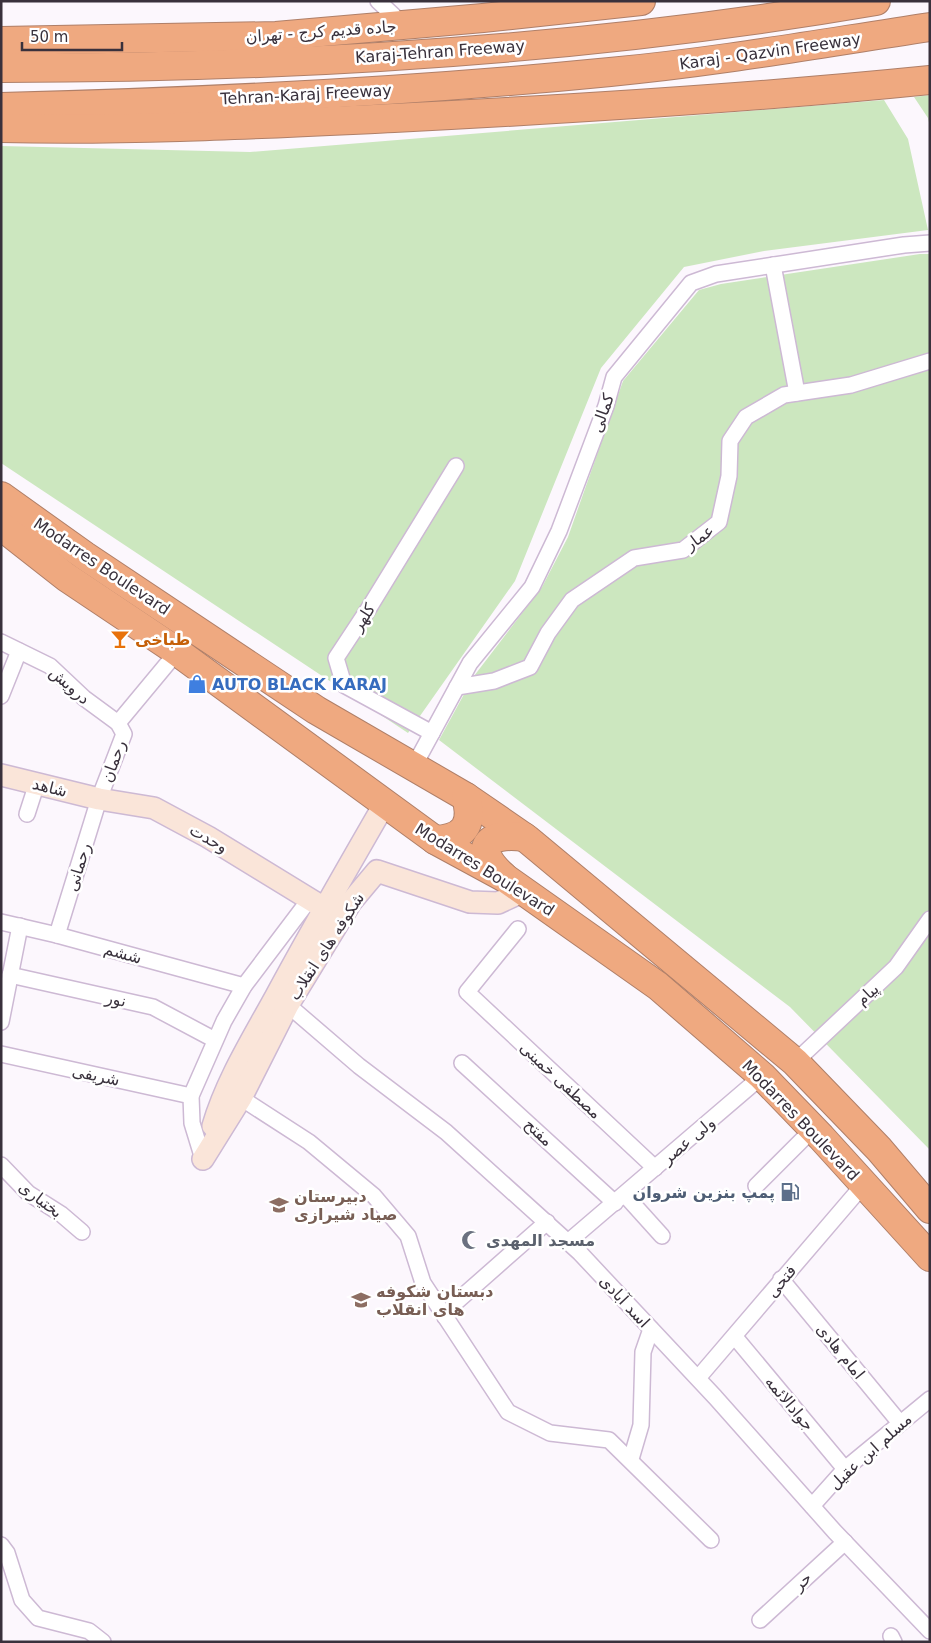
<svg xmlns="http://www.w3.org/2000/svg" width="931" height="1643" viewBox="0 0 931 1643" font-family="'DejaVu Sans',Cairo,sans-serif">
	<rect width="100%" height="100%" fill="#fcf7fd"/>
	<g fill="#cce7bf">
		<path d="M930,95V127L928,118L914,97Z"/>
		<path d="M884,100L908,139L928,230L764,251L684,267L601,368L515,581L408,733L1,463V146L250,152Z"/>
		<path d="M920,254H930V1150L790,1007L439,740L474,676L542,587L568,537L623,381L699,290L721,284Z"/>
	</g>
	<g fill="none" stroke-linecap="round" stroke-linejoin="round">
		<g stroke="#cdb9d4" stroke-width="18">
			<g id="street">
				<path d="M378,1L394,16"/>
				<path d="M773,265L797,393"/>
				<path d="M1,642L50,666L84,698L118,723L124,734L99,799L57,935"/>
				<path d="M457,687L494,681L530,667L548,633L572,600L634,558L683,550L719,522L729,476L730,441L746,417L784,395L851,385L930,361"/>
				<path d="M1,696L19,651"/>
				<path d="M118,723L177,652"/>
				<path d="M432,733L344,685L336,658L369,608L456,466"/>
				<path d="M414,766L470,663L532,587L559,531L606,406L614,377L691,283L716,274L904,245L930,243"/>
				<path d="M27,814L37,783"/>
				<path d="M1,922L57,935L244,986"/>
				<path d="M518,929L467,992L655,1168"/>
				<path d="M10,975L153,1007L215,1040"/>
				<path d="M288,1005L359,1066L446,1132L580,1253L715,1397L835,1532L930,1631"/>
				<path d="M1,1022L20,926"/>
				<path d="M1,1054L191,1096"/>
				<path d="M795,1062L896,967L930,919"/>
				<path d="M462,1063L615,1203"/>
				<path d="M241,1098L309,1142L374,1196L408,1236L423,1283L508,1412L550,1433L609,1440L711,1540"/>
				<path d="M203,1159L192,1123L191,1096L224,1021L244,986L309,900"/>
				<path d="M1,1165L28,1193L61,1214L82,1232"/>
				<path d="M756,1186L813,1129"/>
				<path d="M625,1195L662,1236"/>
				<path d="M568,1242L762,1076"/>
				<path d="M781,1279L900,1423"/>
				<path d="M445,1317L455,1303L547,1222"/>
				<path d="M735,1337L845,1469"/>
				<path d="M698,1378L864,1184"/>
				<path d="M631,1459L641,1425L643,1352L651,1329"/>
				<path d="M812,1506L845,1469L930,1399"/>
				<path d="M1,1545L7,1553L22,1600L38,1618L89,1631L103,1642"/>
				<path d="M760,1620L845,1542"/>
				<path d="M891,1636L894,1642"/>
			</g>
		</g>
		<g stroke="#cdb9d4" stroke-width="24">
			<g id="secondary">
				<path d="M1,775L99,799L154,808L208,837L324,908"/>
				<path d="M213,1126C226,1081 253,1038 276,996C311,931 348,867 385,803"/>
				<path d="M203,1159L241,1098L288,1005L351,902L377,871L470,902L498,903L524,891"/>
			</g>
		</g>
		<g stroke="#af7f68" stroke-width="30">
			<g id="highway">
				<path d="M1,41L276,36L483,18L641,1"/>
				<path d="M1,68C292,68 590,50 876,1"/>
				<path d="M1,107C204,102 407,92 610,72C717,62 823,43 930,27"/>
				<path d="M1,128C132,131 263,124 394,118C573,109 752,98 930,80"/>
				<path d="M1,496L85,556L316,710L466,797L527,839L795,1062L879,1149L930,1209"/>
				<path d="M1,526L66,577L172,648L435,840L505,878L658,986L762,1076L821,1137L930,1257"/>
				<path d="M435,840C464,838 474,825 466,797"/>
				<path d="M503,876C472,848 486,832 524,837"/>
			</g>
		</g>
		<use href="#street" stroke="#fff" stroke-width="15"/>
		<use href="#secondary" stroke="#fae5d9" stroke-width="21"/>
		<use href="#highway" stroke="#efa980" stroke-width="28"/>
	</g>
	<defs>
		<g id="bar-bare" transform="scale(1.5)"><path d="M-6-5H6L.8 .8V4.5H3.5V6h-7V4.5H-.8V.8Z" fill="#e8710a" stroke="#fff" stroke-width="2.5" paint-order="stroke"/></g>
		<g id="shop-bare" transform="scale(1.5)"><path d="M-5-2.5h2.3a2.7 3.5 0 0 1 5.4 0H5L5.5 6h-11ZM-1.5-2.5h3a1.5 2.3 0 0 0-3 0Z" fill="#3f7fe0" stroke="#fff" stroke-width="2.5" paint-order="stroke"/></g>
		<g id="fuel-bare" transform="scale(1.5)"><path d="M-5.5-6h7V0h2V4h1.3V-2.5L3-4.5l.8-.8L6-3V5H2.5V1h-1V6h-7ZM-4.2-4.7v3.2H.2V-4.7Z" fill="#5c6f8a" stroke="#fff" stroke-width="2.5" paint-order="stroke"/></g>
		<g id="school-bare" transform="scale(1.5)"><path d="M0-5L7-2L0 1L-7-2ZM-4 1L0 2.5L4 1V4Q0 6-4 4Z" fill="#8d6e63" stroke="#fff" stroke-width="2.5" paint-order="stroke"/></g>
		<g id="mosque-bare" transform="scale(1.5)"><path d="M3.5-4.9A6 6 0 1 0 3.5 4.9A5 5 0 1 1 3.5-4.9Z" fill="#6b7280" stroke="#fff" stroke-width="2.5" paint-order="stroke"/></g>
	</defs>
	<g fill-rule="evenodd">
		<use href="#bar-bare" x="120" y="639"/>
		<use href="#shop-bare" x="197" y="684"/>
		<use href="#fuel-bare" x="790" y="1192"/>
		<use href="#school-bare" x="279" y="1205"/>
		<use href="#mosque-bare" x="471" y="1240"/>
		<use href="#school-bare" x="361" y="1300"/>
	</g>
	<g text-anchor="middle" stroke-width="5" stroke-linejoin="round" paint-order="stroke">
		<g font-size="16" fill="#39313c" stroke="#fff">
			<text transform="translate(321 31) rotate(-4)" y="6">جاده قدیم کرج - تهران</text>
			<text transform="translate(440 51) rotate(-4)" y="6">Karaj-Tehran Freeway</text>
			<text transform="translate(770 51) rotate(-8)" y="6">Karaj - Qazvin Freeway</text>
			<text transform="translate(306 94) rotate(-3)" y="6">Tehran-Karaj Freeway</text>
			<text transform="translate(602 413) rotate(-71)" y="6">کمالی</text>
			<text transform="translate(699 537) rotate(-36)" y="6">عمار</text>
			<text transform="translate(102 566) rotate(34)" y="6">Modarres Boulevard</text>
			<text transform="translate(363 617) rotate(-57)" y="6">کلهر</text>
			<text transform="translate(70 685) rotate(41)" y="6">درویش</text>
			<text transform="translate(113 761) rotate(-70)" y="6">رحمان</text>
			<text transform="translate(50 787) rotate(14)" y="6">شاهد</text>
			<text transform="translate(209 838) rotate(30)" y="6">وحدت</text>
			<text transform="translate(78 867) rotate(-73)" y="6">رحمانی</text>
			<text transform="translate(485 869) rotate(32)" y="6">Modarres Boulevard</text>
			<text transform="translate(326 946) rotate(-57)" y="6">شکوفه های انقلاب</text>
			<text transform="translate(123 953) rotate(16)" y="6">ششم</text>
			<text transform="translate(867 994) rotate(-43)" y="6">پیام</text>
			<text transform="translate(116 999) rotate(12)" y="6">نور</text>
			<text transform="translate(96 1075) rotate(12)" y="6">شریفی</text>
			<text transform="translate(561 1080) rotate(43)" y="6">مصطفی خمینی</text>
			<text transform="translate(801 1120) rotate(46)" y="6">Modarres Boulevard</text>
			<text transform="translate(539 1132) rotate(43)" y="6">مفتح</text>
			<text transform="translate(688 1140) rotate(-40)" y="6">ولی عصر</text>
			<text transform="translate(41 1199) rotate(37)" y="6">بختیاری</text>
			<text transform="translate(781 1281) rotate(-50)" y="6">فتحی</text>
			<text transform="translate(625 1301) rotate(47)" y="6">اسد آبادی</text>
			<text transform="translate(841 1351) rotate(51)" y="6">امام هادی</text>
			<text transform="translate(790 1403) rotate(50)" y="6">جوادالائمه</text>
			<text transform="translate(870 1451) rotate(-42)" y="6">مسلم ابن عقیل</text>
			<text transform="translate(802 1581) rotate(-42)" y="6">حر</text>
		</g>
		<g font-size="16" font-weight="bold" fill="#c56008" stroke="#fff" text-anchor="start">
			<text x="135" y="645">طباخی</text>
		</g>
		<g font-size="16" font-weight="bold" fill="#366cbe" stroke="#fff" text-anchor="start">
			<text x="212" y="690">AUTO BLACK KARAJ</text>
		</g>
		<g font-size="16" font-weight="bold" fill="#4e5e75" stroke="#fff" text-anchor="end">
			<text x="775" y="1198">پمپ بنزین شروان</text>
		</g>
		<g font-size="16" font-weight="bold" fill="#785e54" stroke="#fff" text-anchor="start">
			<text x="294" y="1202">دبیرستان<tspan x="294" dy="18">صیاد شیرازی</tspan></text>
			<text x="376" y="1297">دبستان شکوفه<tspan x="376" dy="18">های انقلاب</tspan></text>
		</g>
		<g font-size="16" font-weight="bold" fill="#5b616d" stroke="#fff" text-anchor="start">
			<text x="486" y="1246">مسجد المهدی</text>
		</g>
	</g>
	<rect width="931" height="1643" fill="none" stroke="#39313c" stroke-width="5"/>
	<path d="M22 42v8h100v-8" fill="none" stroke="#39313c" stroke-width="2.5"/>
	<text x="30" y="42" font-size="15" fill="#39313c" stroke="#ffffff" stroke-width="4" paint-order="stroke">50 m</text>
</svg>
